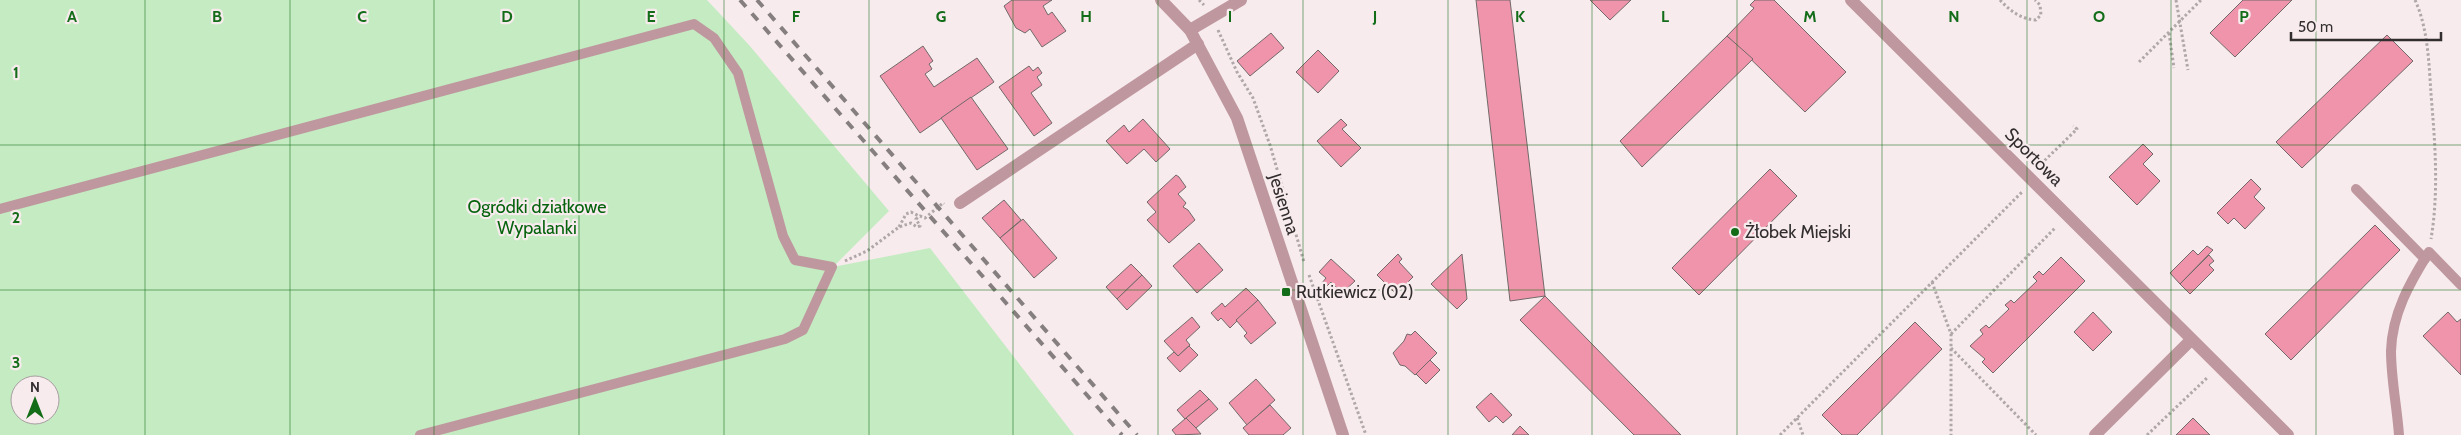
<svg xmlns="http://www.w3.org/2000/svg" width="2461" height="435" viewBox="0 0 2461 435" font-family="Cabin,sans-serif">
	<rect width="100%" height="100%" fill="#f7ebed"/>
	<path fill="#c4ebc1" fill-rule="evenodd" d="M0,0H707L749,45L889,211L833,267L930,248L1074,435H0ZM20,385H50V415H20Z"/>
	<g fill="#ef94aa" stroke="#73696a">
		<path d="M1012,0H1052L1043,6L1048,15L1052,12L1066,31L1042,47L1030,29L1025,33L1016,28L1004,6Z"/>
		<path d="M1476,0H1510L1545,296L1510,301Z"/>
		<path d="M1590,0H1631L1610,20Z"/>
		<path d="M1755,0H1774L1846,72L1805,112L1727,36L1754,8L1750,5Z"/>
		<path d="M2243,0H2292L2235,57L2210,33Z"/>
		<path d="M1271,33L1284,48L1250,76L1237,61Z"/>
		<path d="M2387,35L2413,61L2302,168L2276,142Z"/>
		<path d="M1727,36L1753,59L1642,167L1620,141Z"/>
		<path d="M923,46L933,61L929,64L932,69L925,74L934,87L977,58L994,82L920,133L880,76Z"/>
		<path d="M1318,50L1339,71L1318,93L1296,72Z"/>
		<path d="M1029,66L1033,71L1038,67L1042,73L1037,77L1042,85L1031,93L1052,123L1034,136L999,87Z"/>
		<path d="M971,97L1008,149L977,170L941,118Z"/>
		<path d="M1143,119L1170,149L1156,162L1144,149L1127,164L1106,141L1124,125L1129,132Z"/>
		<path d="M1341,119L1347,125L1342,129L1361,148L1341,167L1317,141Z"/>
		<path d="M2143,144L2153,154L2143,164L2160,181L2137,205L2109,177Z"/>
		<path d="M1770,169L1797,196L1699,295L1672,268Z"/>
		<path d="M1176,175L1179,177L1186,187L1178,194L1186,203L1183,207L1188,210L1195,220L1169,243L1147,220L1156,212L1147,202Z"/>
		<path d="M2251,179L2261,189L2254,197L2265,208L2245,229L2234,218L2228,224L2217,213Z"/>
		<path d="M1004,200L1021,220L1000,238L982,218Z"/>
		<path d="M1023,219L1057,258L1034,278L1000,238Z"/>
		<path d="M2375,225L2400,250L2291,360L2265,334Z"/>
		<path d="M1199,243L1223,270L1197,293L1173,266Z"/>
		<path d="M2207,246L2213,250L2180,284L2170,273L2193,250L2198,255Z"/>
		<path d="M1398,254L1402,259L1399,262L1413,277L1396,294L1377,275Z"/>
		<path d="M1462,254L1467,299L1457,309L1431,284Z"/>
		<path d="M2209,255L2214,261L2209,265L2214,270L2190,294L2180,284Z"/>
		<path d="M2061,257L2085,281L1993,373L1982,362L1985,359L1970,346L1983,334L1980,330L1986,325L1989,328L2009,309L2005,305L2011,300L2014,303L2037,281L2033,277L2039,271L2043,275Z"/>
		<path d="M1331,259L1355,281L1342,293L1331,282L1326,287L1322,283L1326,278L1319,272Z"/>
		<path d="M1131,264L1142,275L1117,299L1106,287Z"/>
		<path d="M1142,275L1152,286L1127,310L1117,299Z"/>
		<path d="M1246,288L1258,300L1230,328L1221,318L1218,321L1211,313L1222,303L1225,307Z"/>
		<path d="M1545,296L1681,435H1634L1520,320Z"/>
		<path d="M1258,300L1276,323L1251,344L1244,336L1247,333L1236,320Z"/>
		<path d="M2093,312L2112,332L2093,351L2074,332Z"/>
		<path d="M2448,312L2457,322L2461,319V375L2423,336Z"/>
		<path d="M1192,317L1200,327L1186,340L1190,345L1178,356L1164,341Z"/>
		<path d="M1915,322L1942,349L1857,435H1842L1822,415Z"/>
		<path d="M1415,331L1437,353L1415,375L1405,366L1400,365L1393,353L1404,341L1407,334L1411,335Z"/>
		<path d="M1189,346L1198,355L1180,372L1167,358L1174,352L1178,356Z"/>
		<path d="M1430,360L1440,370L1426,384L1416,374Z"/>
		<path d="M1256,379L1275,400L1247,425L1229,403Z"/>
		<path d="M1200,390L1209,399L1185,419L1177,410Z"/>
		<path d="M1491,393L1512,415L1503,423L1496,416L1489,422L1476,407Z"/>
		<path d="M1209,399L1218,409L1196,428L1186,418Z"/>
		<path d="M1270,405L1291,428L1283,435H1249L1243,428Z"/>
		<path d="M1186,418L1196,428L1201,434L1176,435L1172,430Z"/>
		<path d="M2193,418L2210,435H2176Z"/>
		<path d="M1520,426L1529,435H1512Z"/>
	</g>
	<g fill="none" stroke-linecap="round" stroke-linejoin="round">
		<g stroke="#b0a7a8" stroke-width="3" stroke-dasharray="2.5 2.5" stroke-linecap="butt">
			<path d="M1199,0L1204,5"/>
			<path d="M2000,0C2010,11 2021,19 2036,20L2041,15L2040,5L2035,0"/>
			<path d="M2176,0L2188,70"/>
			<path d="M2415,0C2428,28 2429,64 2431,94C2435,142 2439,191 2431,239"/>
			<path d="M1218,30L1237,72L1253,98L1270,145L1304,262"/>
			<path d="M2169,33L2174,68"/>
			<path d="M2139,62L2201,0"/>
			<path d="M2041,164L2077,129L2073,126"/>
			<path d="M899,227L906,214L911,212L919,216"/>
			<path d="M845,261L867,251L899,227L911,223L917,227L920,226L916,219L920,216L925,218L943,203L944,204"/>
			<path d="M1309,275L1366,435"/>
			<path d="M1932,282L1951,334V435"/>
			<path d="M1951,334L2056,227"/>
			<path d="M1951,348L2036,435"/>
			<path d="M1797,418L1803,435"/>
			<path d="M1780,435L2023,191"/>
			<path d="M2147,435L2208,377"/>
		</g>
		<g stroke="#bf979f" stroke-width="10">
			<path d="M2356,189L2425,259"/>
			<path d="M0,209L694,24L714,38L738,73L783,236L795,260L832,267L803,330L785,339L420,435"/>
			<path d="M2399,435C2397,407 2391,379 2391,351C2392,314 2410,282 2429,252L2461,285"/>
		</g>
		<g stroke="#bf979f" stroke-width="12">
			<path d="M1851,0L2288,435"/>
			<path d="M1190,30L1241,0"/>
			<path d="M960,203L1198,44"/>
			<path d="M2095,435L2191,340"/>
		</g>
		<path stroke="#bf979f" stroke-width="12" d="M1161,0L1190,30L1237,118L1343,435"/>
		<g stroke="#867f80" stroke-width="4" stroke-dasharray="9 9" stroke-linecap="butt">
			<path d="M740,0L1122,435"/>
			<path d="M757,0L1137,435"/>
		</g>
	</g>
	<path fill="none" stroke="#136d18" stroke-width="1" stroke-opacity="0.55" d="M145,0V435M290,0V435M434,0V435M579,0V435M724,0V435M869,0V435M1013,0V435M1158,0V435M1303,0V435M1448,0V435M1592,0V435M1737,0V435M1882,0V435M2027,0V435M2171,0V435M2316,0V435M0,145H2461M0,290H2461"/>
	<g fill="#136d18" stroke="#f7ebed" stroke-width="2">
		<circle cx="1735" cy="232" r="5"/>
		<rect x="1281" y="287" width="10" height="10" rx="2.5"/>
	</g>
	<g text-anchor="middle" stroke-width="4.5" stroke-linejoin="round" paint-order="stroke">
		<g font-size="18" fill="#322e2f" stroke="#f7ebed">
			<text transform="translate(2034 157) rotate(45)" y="6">Sportowa</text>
			<text transform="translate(1284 204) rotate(72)" y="6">Jesienna</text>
		</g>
		<g font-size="18" fill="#04630c" stroke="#f7ebed">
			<text x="537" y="213">Ogródki działkowe<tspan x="537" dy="21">Wypalanki</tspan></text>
		</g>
		<g font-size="18" fill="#322e2f" stroke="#f7ebed" text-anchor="start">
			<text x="1745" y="238">Żłobek Miejski</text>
			<text x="1296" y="298">Rutkiewicz (02)</text>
		</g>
	</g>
	<g font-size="16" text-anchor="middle" font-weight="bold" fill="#136d18" stroke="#f7ebed" stroke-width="4.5" stroke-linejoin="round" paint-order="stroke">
		<text x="72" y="22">A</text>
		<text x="217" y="22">B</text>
		<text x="362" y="22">C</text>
		<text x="507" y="22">D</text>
		<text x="651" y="22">E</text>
		<text x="796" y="22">F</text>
		<text x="941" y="22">G</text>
		<text x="1086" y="22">H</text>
		<text x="1230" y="22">I</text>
		<text x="1375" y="22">J</text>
		<text x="1520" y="22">K</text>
		<text x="1665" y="22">L</text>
		<text x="1810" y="22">M</text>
		<text x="1954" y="22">N</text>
		<text x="2099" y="22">O</text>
		<text x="2244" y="22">P</text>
		<text x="16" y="78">1</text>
		<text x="16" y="223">2</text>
		<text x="16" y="368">3</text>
	</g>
	<g transform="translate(35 400)"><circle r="24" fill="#f7ebed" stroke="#a89fa1"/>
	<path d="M0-4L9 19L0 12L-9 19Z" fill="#136d18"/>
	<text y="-8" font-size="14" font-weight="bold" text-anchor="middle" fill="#322e2f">N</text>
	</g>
	<path d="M2291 32v8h150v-8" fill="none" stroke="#322e2f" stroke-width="2.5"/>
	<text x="2298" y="32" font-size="15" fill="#322e2f" stroke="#f7ebed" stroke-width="4" paint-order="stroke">50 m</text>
</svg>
